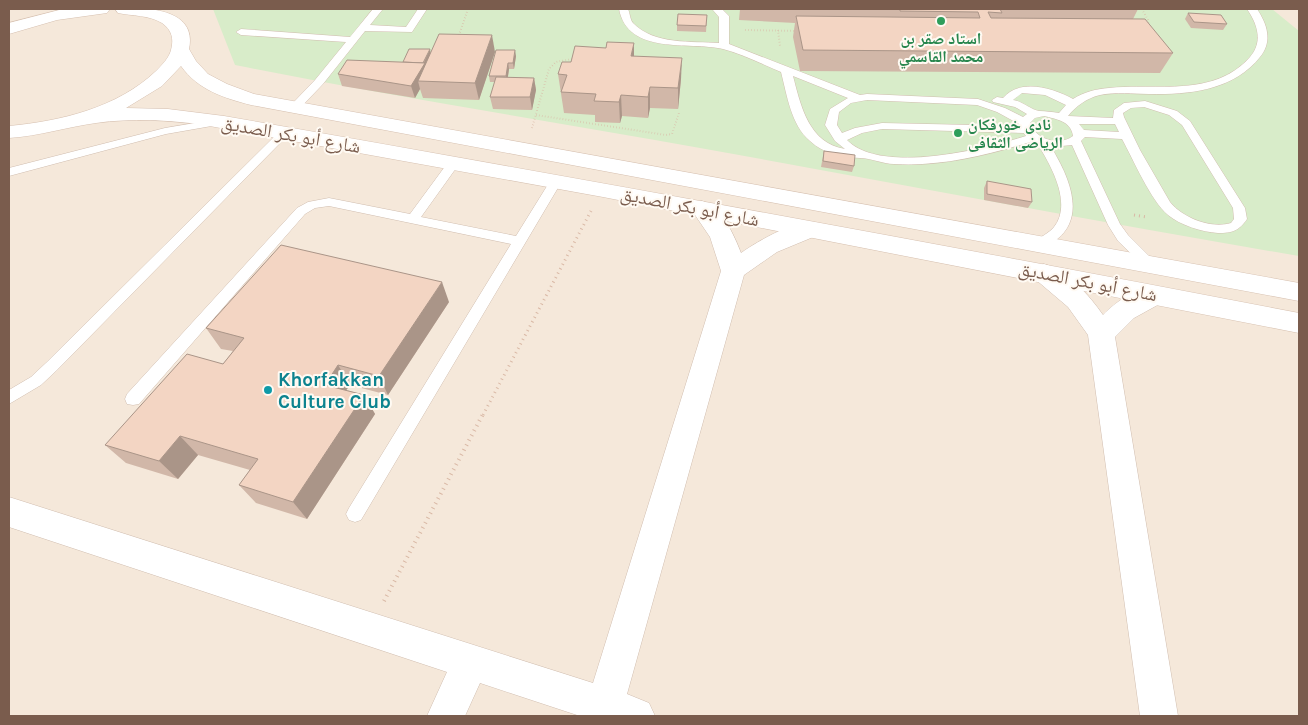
<svg xmlns="http://www.w3.org/2000/svg" width="1308" height="725" viewBox="0 0 1308 725" font-family="Karla,'Noto Naskh Arabic',sans-serif">
	<rect width="100%" height="100%" fill="#fdf6ec"/>
	<rect fill="#f5e8da" x="9" y="9" width="1290" height="707"/>
	<path fill="#d8ecc9" d="M213,9H1272L1299,31V256C1099,222 900,184 700,148C545,120 389,96 235,65Z"/>
	<g fill="none" stroke-linecap="round" stroke-linejoin="round">
		<g stroke="#d1beb0" stroke-width="1">
			<g id="lane">
				<path d="M373,9H383L370,25L406,27L418,9H427L412,32L365,31L323,84L299,109L295,110L290,107L291,105L315,80L346,42L241,35L236,32L241,29L350,37Z"/>
				<path d="M619,9H628C630,13 630,20 633,23C654,45 692,41 719,43V17L712,9H722L729,16V44L860,95L867,94L978,99L1005,108L1023,117L1027,114L1015,107L993,102L992,100L997,97L1003,98C1020,78 1053,88 1073,99C1084,92 1096,89 1109,88C1156,83 1214,98 1250,57C1263,42 1258,25 1247,9H1257C1267,24 1273,41 1260,57C1234,90 1189,95 1149,94C1133,94 1116,92 1100,95C1087,98 1076,106 1068,116L1113,118L1114,110L1124,103L1145,101L1177,111L1190,121L1245,208L1247,219C1239,231 1232,233 1218,233C1202,232 1180,225 1168,215C1151,201 1133,159 1122,139L1085,137L1081,141L1120,224L1128,235L1158,265L1156,268H1146L1118,241L1108,225L1072,145L1051,147C1067,173 1088,216 1056,240C1049,244 1042,249 1034,247L1032,244L1034,241C1041,237 1049,233 1054,227C1073,203 1050,164 1037,143L1033,141C989,155 940,167 894,164C883,164 871,158 860,158C842,157 824,154 810,141C791,125 787,95 781,72C762,64 742,54 723,49C689,41 628,56 619,9ZM793,76L848,98L830,109L825,125L835,141L845,149C809,143 801,107 793,76ZM1022,93L1045,95L1066,105L1059,113C1052,112 1046,111 1039,111C1031,110 1022,101 1013,100ZM867,100L977,105L997,112L1019,124L1020,126L882,123L855,128L842,133L837,125L839,112L851,103ZM1144,107L1169,115L1182,125L1233,208L1234,219L1231,223C1211,229 1183,218 1170,202L1140,150L1124,117L1123,113L1131,108ZM1044,116C1056,119 1071,121 1073,136C1059,147 1035,139 1030,123L1035,118ZM1079,124H1115L1119,132L1084,130ZM882,129L1024,133L1026,136C984,149 881,175 847,140L862,133Z"/>
				<path d="M219,119L223,120L225,122L223,124L166,134L9,176V168L165,128Z"/>
				<path d="M285,129L289,130L291,132L289,134L57,370L41,385L9,404V390L31,377L47,362L281,130Z"/>
				<path d="M453,160L459,164L421,217L516,236L552,178L556,177L562,181L361,520L355,522L349,520L346,514L349,508L511,244L329,206L315,208L305,214L139,404L133,405L127,404L125,399L127,394L297,208L308,202L329,198L410,214L449,161Z"/>
			</g>
		</g>
		<g stroke="#d1beb0" stroke-width="1">
			<g id="street">
				<path d="M702,201C722,207 734,235 741,253C758,241 797,218 818,223L822,229L818,235L777,252L744,275L627,694L649,703L655,716H580L480,683L465,716H427L447,672L9,527V497L593,683L721,271L710,237L691,209L694,204Z"/>
				<path d="M1044,264C1068,271 1089,295 1103,315C1117,301 1142,282 1163,288L1167,295L1163,302L1134,318L1115,337L1178,716H1140L1088,335L1068,307L1035,279L1032,273L1035,267Z"/>
			</g>
		</g>
		<g stroke="#d6c0b0" stroke-width="1">
			<g id="secondary">
				<path d="M63,9H110L107,13L57,20L9,34V23Z"/>
				<path d="M115,9C143,7 198,7 189,49L196,61L208,74L227,84L254,94L1299,283V301L251,105C224,98 198,90 181,66L162,86L126,108L168,109L224,116C583,179 941,244 1299,313V333L603,197L204,125C168,120 132,118 96,123C67,127 39,136 9,138V126C61,121 117,108 156,71C162,65 169,58 171,50C174,39 172,30 162,23C149,15 132,16 118,13Z"/>
			</g>
		</g>
		<g stroke="#d9b8a5" stroke-width="2" stroke-dasharray="0.5 2.5" stroke-linecap="butt">
			<path d="M1142,9L1148,20V27"/>
			<path d="M745,30L798,31"/>
			<path d="M778,30L780,46"/>
			<path d="M458,38L468,9"/>
			<path d="M536,115L666,135L672,134L679,113"/>
			<path d="M532,128L549,69L556,62L573,59"/>
		</g>
		<g stroke="#d9b8a5" stroke-width="3" stroke-dasharray="1 4" stroke-linecap="butt">
			<path d="M1134,215L1147,217"/>
			<path d="M483,415L591,211"/>
		</g>
		<path stroke="#d9b8a5" stroke-width="4" stroke-dasharray="1 4.5" stroke-linecap="butt" d="M384,601L483,414"/>
		<use href="#lane" fill="#fff" fill-rule="evenodd"/>
		<use href="#street" fill="#fff" fill-rule="evenodd"/>
		<use href="#secondary" fill="#fff" fill-rule="evenodd"/>
	</g>
	<g fill="#d1b7a8">
		<path d="M740,9H1138L1133,19L1173,53L1160,73L800,71L793,37L795,23L739,20Z"/>
		<path d="M1188,13L1227,24L1223,30L1191,28L1185,19Z"/>
		<path d="M707,15L706,32L677,31V25Z"/>
		<path d="M495,52L479,100L423,98L420,89L415,98L342,86L338,74L403,62L431,53Z"/>
		<path d="M516,56L514,69H509L508,77L534,78L536,90L532,110L493,109L490,97L495,82H490L489,76Z"/>
		<path d="M634,56L681,79L678,109L650,108L648,118L622,116L620,123L595,122V115L564,113L558,74L571,62Z"/>
		<path d="M824,151L854,166L852,172L821,167Z"/>
		<path d="M987,181L1032,202L1028,208L984,200V188Z"/>
		<path d="M449,302L388,395L350,385L346,390L364,395L375,414L307,519L256,503L239,485L250,470L198,455L178,479L126,463L105,445L223,364L233,351L221,349L206,328Z"/>
	</g>
	<g fill="#aa9588">
		<path d="M492,35L495,52L479,100L475,83Z"/>
		<path d="M634,43V64L631,56Z"/>
		<path d="M430,49L431,55L418,81L420,89L415,98L411,86L422,67Z"/>
		<path d="M515,50L516,56L514,69L513,63Z"/>
		<path d="M682,58L681,79L678,109V88Z"/>
		<path d="M508,63L509,69L507,82L506,76Z"/>
		<path d="M534,78L536,90L532,110L530,97Z"/>
		<path d="M650,87V108L648,118V97Z"/>
		<path d="M621,95L622,116L620,123L619,102Z"/>
		<path d="M442,282L449,302L388,395L379,376Z"/>
		<path d="M338,365L350,385L336,404L325,385Z"/>
		<path d="M364,395L375,414L307,519L293,502Z"/>
		<path d="M180,436L198,455L178,479L159,461Z"/>
	</g>
	<g fill="#f3d5c3" stroke="#aa9588">
		<path d="M900,9H1000L1002,13L988,12L991,18L1145,19L1173,53L803,50L796,16L980,18L978,12L900,11Z"/>
		<path d="M1188,13L1221,15L1227,24L1194,22Z"/>
		<path d="M678,14L707,15L706,26L677,25Z"/>
		<path d="M439,34L492,35L475,83L418,81Z"/>
		<path d="M607,42L634,43L631,56L682,58L678,88L650,87L648,97L621,95L619,102L594,101L596,94L561,92L567,75L558,74L562,62H571L575,46L606,48Z"/>
		<path d="M409,49H430L423,63L403,62Z"/>
		<path d="M496,50H515L513,63H508L506,76H489Z"/>
		<path d="M347,60L425,63L411,86L338,74Z"/>
		<path d="M496,77L534,78L530,97H490Z"/>
		<path d="M824,151L855,155L854,166L823,161Z"/>
		<path d="M987,181L1031,189L1032,202L987,194Z"/>
		<path d="M281,245L442,282L379,376L338,365L325,385L364,395L293,502L239,485L258,459L180,436L159,461L105,445L187,354L223,364L244,338L206,328Z"/>
	</g>
	<g fill="#2e9e5b" stroke="#fffaf3" stroke-width="2">
		<circle cx="941" cy="21" r="5"/>
		<circle cx="958" cy="133" r="5"/>
	</g>
	<circle fill="#0f9aa8" stroke="#fffaf3" stroke-width="2" cx="268" cy="390" r="5"/>
	<g text-anchor="middle" stroke-width="4" stroke-linejoin="round" paint-order="stroke">
		<g font-size="16" font-weight="bold" fill="#27864d" stroke="#fffaf3">
			<text x="941" y="44">استاد صقر بن<tspan x="941" dy="18">محمد القاسمي</tspan></text>
			<text x="968" y="130" text-anchor="start">نادى خورفكان<tspan x="968" dy="18">الرياضى الثقافى</tspan></text>
		</g>
		<g font-size="19" fill="#7a5c4d" stroke="#fffaf3">
			<text transform="translate(291 134) rotate(10)" y="7">شارع أبو بكر الصديق</text>
			<text transform="translate(690 206) rotate(11)" y="7">شارع أبو بكر الصديق</text>
			<text transform="translate(1088 281) rotate(11)" y="7">شارع أبو بكر الصديق</text>
		</g>
		<g font-size="19" font-weight="bold" fill="#0d838f" stroke="#fffaf3" text-anchor="start">
			<text x="278" y="386">Khorfakkan<tspan x="278" dy="22">Culture Club</tspan></text>
		</g>
	</g>
	<rect width="1308" height="725" fill="none" stroke="#7a5c4d" stroke-width="20"/>
</svg>
